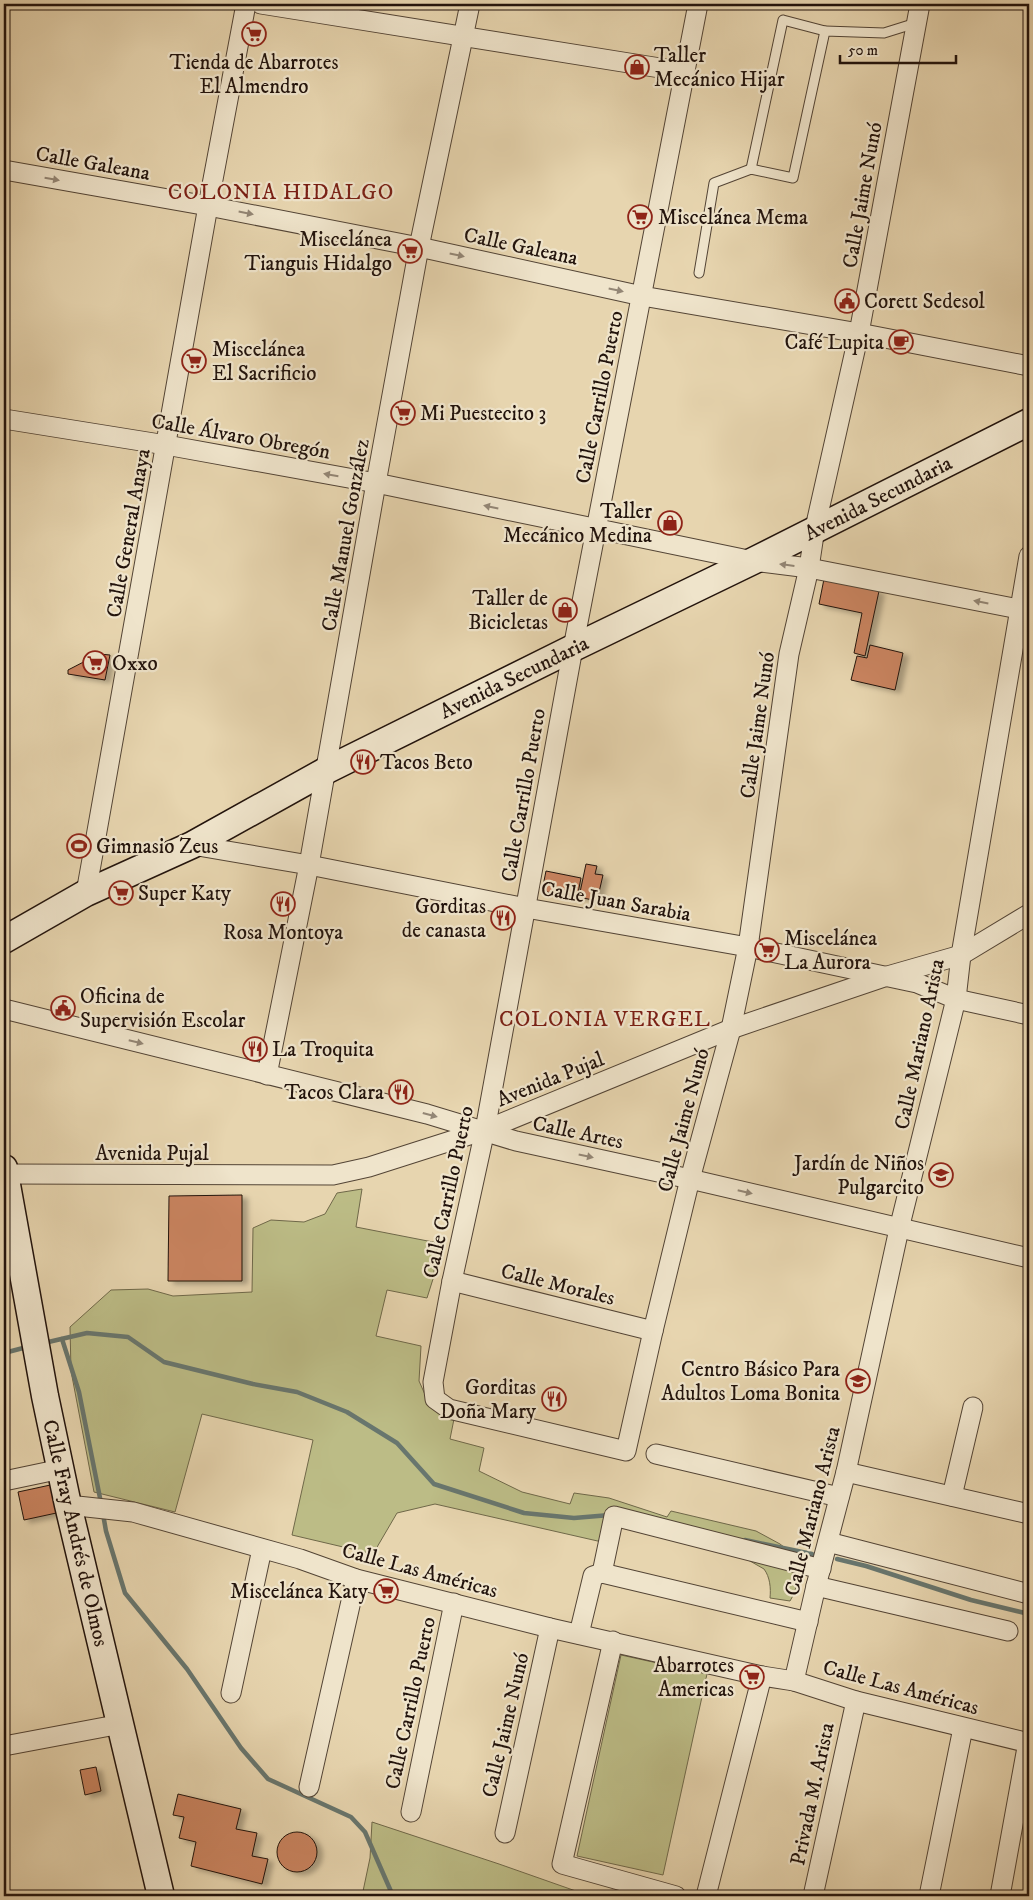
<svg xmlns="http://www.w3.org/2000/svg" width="1033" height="1900" viewBox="0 0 1033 1900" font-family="'IM FELL DW Pica',serif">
	<defs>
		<filter id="shadow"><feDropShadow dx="5.5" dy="3" stdDeviation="2.5" flood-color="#0004"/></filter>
	</defs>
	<rect width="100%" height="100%" fill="#e7d5af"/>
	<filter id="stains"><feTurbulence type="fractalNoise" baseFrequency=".004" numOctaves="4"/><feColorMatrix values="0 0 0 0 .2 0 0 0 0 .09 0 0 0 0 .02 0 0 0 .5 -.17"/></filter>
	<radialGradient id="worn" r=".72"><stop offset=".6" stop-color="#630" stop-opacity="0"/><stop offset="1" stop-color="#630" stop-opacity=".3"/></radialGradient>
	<g fill="#bcbc86" stroke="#6f6849">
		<path d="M362,1189L356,1227L438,1243L433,1279L427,1298L387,1290L376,1336L421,1346L419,1381L427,1399L455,1414L450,1439L484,1448L479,1471L522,1492L570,1504L574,1493L609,1498L667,1517L671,1511L756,1531L780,1544L797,1557C798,1574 799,1587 790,1601L770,1598C771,1588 770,1577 764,1569L715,1541L616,1524L602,1542L435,1504L397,1513L373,1554L292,1535L313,1440L202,1414L175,1512L94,1492L71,1371L70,1327L111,1290L148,1289L173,1296L252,1292L253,1228L271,1220L304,1222L325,1214L337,1193Z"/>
		<path d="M621,1655L707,1674L663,1875L577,1856Z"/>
		<path d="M372,1822L499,1864L590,1896H362L370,1858Z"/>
	</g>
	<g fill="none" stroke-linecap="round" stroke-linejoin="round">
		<g stroke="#68766e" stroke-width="4.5">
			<path d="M62,1339L79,1392L101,1503"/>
			<path d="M44,1343L87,1333L128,1337L164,1362L253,1384L297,1392L347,1412L397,1443L434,1484L524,1513L574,1518L610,1515"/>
			<path d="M4,1353L27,1347"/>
			<path d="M103,1514L106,1531L125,1593L187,1669L241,1748L268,1779L351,1817L365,1832L393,1896"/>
			<path d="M745,1540L812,1554"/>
			<path d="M837,1559L866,1566L971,1600L1029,1614"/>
		</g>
	</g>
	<g fill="#ca8460" stroke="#22130c" filter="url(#shadow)">
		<path d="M824,579L879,591L865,656L854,653L862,613L819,604Z"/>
		<path d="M870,645L903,653L895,690L851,680L857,656L867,658Z"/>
		<path d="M99,654L110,655L105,680L68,674V670Z"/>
		<path d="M586,864L597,866L595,874L603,875L597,901L579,897Z"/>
		<path d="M546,871L581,878L577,898L542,891Z"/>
		<path d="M242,1195V1281H168L169,1196Z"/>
		<path d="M55,1484L61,1512L24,1520L18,1492Z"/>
		<path d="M96,1767L101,1791L85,1795L80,1770Z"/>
		<path d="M178,1794L241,1809L236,1829L257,1833L252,1856L268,1859L262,1884L191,1866L196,1842L179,1838L184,1817L173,1815Z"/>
		<circle cx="297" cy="1852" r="20"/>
	</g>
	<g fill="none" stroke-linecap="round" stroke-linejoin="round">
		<g stroke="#534435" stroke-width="11">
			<g id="lane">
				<path d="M751,169L783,20L825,31"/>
				<path d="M699,273L714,183L751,169L793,178L825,31L884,33L916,23"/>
			</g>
		</g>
		<g stroke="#534435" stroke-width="21">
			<g id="street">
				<path d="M261,4L685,72"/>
				<path d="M698,4L573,648L485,1130L452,1281L433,1382L435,1399L449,1409L626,1451L653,1331L690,1179L731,1029L748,947L789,654L809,568L815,528L859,333L920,4"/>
				<path d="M4,170L208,206L419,247L642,296L859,333L1029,366"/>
				<path d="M4,419L166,445L376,483L753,561L809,568L1029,611"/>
				<path d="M192,845L309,865L526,908L748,947L917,983L956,999L1029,1015"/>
				<path d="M86,893L208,206L246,4"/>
				<path d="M4,1009L427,1114L516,1141L690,1179L1029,1258"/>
				<path d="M267,1075L309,865L376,483L419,247L470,4"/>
				<path d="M4,1174L333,1175L369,1167L485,1130L731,1029L884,977L961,955L1029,914"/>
				<path d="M452,1281L653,1331"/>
				<path d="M656,1454L839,1497"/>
				<path d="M846,1472L1029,1514"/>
				<path d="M4,1481L61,1469"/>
				<path d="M952,1496L973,1407"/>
				<path d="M68,1505L133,1512L300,1559L356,1579L550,1628L762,1676L794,1681L856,1701L1029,1743"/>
				<path d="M828,1542L1029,1594"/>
				<path d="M602,1573L808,1622"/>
				<path d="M816,1586L1008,1631"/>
				<path d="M579,1634L593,1576L602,1573L614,1516L821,1569"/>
				<path d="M613,1641L562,1864L676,1896"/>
				<path d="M794,1681L816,1586L846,1472L899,1229L956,999L961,955L1029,556"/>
				<path d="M231,1693L262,1549"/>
				<path d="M4,1746L121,1724"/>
				<path d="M309,1787L356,1579"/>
				<path d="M411,1812L454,1603"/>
				<path d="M505,1833L550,1628"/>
				<path d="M706,1896L762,1676"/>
				<path d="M813,1896L856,1701"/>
				<path d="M929,1896L963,1728"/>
				<path d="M1000,1896L1028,1742"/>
			</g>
		</g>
		<g stroke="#22130c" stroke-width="29">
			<g id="secondary">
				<path d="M4,940L86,893L192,845L327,770L573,648L753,561L1029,422"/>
				<path d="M4,1168L45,1396L68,1505L161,1896"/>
			</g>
		</g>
		<use href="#lane" stroke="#efe4cb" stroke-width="9"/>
		<use href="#street" stroke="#efe4cb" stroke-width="19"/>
		<use href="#secondary" stroke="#efe4cb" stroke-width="26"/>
	</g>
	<defs><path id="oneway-solid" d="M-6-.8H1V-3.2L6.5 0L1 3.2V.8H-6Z" transform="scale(1.25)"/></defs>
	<g fill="#938675">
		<use href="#oneway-solid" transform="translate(52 179) rotate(10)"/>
		<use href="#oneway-solid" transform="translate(246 213) rotate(11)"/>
		<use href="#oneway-solid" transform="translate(457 255) rotate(12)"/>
		<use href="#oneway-solid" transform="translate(616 290) rotate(12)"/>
		<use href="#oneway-solid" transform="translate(331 475) rotate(-170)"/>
		<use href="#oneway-solid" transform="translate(491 507) rotate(-168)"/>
		<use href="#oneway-solid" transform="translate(787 565) rotate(-173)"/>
		<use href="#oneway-solid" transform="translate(981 602) rotate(-169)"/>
		<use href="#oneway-solid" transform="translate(136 1042) rotate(14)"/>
		<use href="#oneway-solid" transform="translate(430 1115) rotate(15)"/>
		<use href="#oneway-solid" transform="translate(586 1156) rotate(12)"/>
		<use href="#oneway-solid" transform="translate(745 1192) rotate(13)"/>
	</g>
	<defs>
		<g id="supermarket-ring" transform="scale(1.25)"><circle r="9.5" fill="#efe4cb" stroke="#8f2418" stroke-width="1.5"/><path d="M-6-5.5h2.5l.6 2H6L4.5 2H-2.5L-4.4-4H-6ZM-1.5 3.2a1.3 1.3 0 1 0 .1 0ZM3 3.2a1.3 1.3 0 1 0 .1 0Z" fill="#8f2418"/></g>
		<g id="shop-ring" transform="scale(1.25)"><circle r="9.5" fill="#efe4cb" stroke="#8f2418" stroke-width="1.5"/><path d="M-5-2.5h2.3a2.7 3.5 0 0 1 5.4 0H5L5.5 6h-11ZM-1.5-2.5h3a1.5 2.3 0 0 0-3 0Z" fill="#8f2418"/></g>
		<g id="civic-ring" transform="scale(1.25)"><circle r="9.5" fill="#efe4cb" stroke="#8f2418" stroke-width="1.5"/><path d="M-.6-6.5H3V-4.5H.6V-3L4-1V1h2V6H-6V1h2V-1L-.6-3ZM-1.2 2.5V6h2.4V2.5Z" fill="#8f2418"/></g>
		<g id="cafe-ring" transform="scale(1.25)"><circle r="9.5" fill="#efe4cb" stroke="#8f2418" stroke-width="1.5"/><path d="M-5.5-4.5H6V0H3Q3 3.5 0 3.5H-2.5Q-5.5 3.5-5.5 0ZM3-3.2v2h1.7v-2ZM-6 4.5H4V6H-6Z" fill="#8f2418"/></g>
		<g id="restaurant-ring" transform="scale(1.25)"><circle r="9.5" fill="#efe4cb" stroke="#8f2418" stroke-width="1.5"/><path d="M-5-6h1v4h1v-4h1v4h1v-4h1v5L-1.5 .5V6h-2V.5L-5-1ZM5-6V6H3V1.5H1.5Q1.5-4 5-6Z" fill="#8f2418"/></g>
		<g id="stadium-ring" transform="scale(1.25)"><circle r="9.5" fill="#efe4cb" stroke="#8f2418" stroke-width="1.5"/><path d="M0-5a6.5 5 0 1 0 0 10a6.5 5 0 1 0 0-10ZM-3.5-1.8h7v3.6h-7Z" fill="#8f2418"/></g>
		<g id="school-ring" transform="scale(1.25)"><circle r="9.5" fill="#efe4cb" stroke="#8f2418" stroke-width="1.5"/><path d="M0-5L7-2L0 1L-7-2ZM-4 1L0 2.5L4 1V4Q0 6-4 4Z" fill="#8f2418"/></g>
		<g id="university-ring" transform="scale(1.25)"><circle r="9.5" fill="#efe4cb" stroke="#8f2418" stroke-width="1.5"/><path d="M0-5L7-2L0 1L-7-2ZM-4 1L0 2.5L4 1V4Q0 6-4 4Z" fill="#8f2418"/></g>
	</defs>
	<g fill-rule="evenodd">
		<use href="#supermarket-ring" x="254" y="34"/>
		<use href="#shop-ring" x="637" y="67"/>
		<use href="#supermarket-ring" x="640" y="217"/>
		<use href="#supermarket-ring" x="410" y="251"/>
		<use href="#civic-ring" x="847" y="301"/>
		<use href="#cafe-ring" x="901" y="342"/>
		<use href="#supermarket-ring" x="194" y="361"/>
		<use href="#supermarket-ring" x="403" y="413"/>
		<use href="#shop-ring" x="670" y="523"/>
		<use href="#shop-ring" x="565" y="610"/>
		<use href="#supermarket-ring" x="95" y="663"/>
		<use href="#restaurant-ring" x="363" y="762"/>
		<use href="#stadium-ring" x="79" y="846"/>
		<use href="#supermarket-ring" x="121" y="893"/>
		<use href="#restaurant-ring" x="283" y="904"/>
		<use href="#restaurant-ring" x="503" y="918"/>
		<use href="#supermarket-ring" x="767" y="950"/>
		<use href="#civic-ring" x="63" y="1008"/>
		<use href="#restaurant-ring" x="255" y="1049"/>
		<use href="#restaurant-ring" x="401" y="1092"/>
		<use href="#school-ring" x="941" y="1175"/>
		<use href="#university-ring" x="858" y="1381"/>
		<use href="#restaurant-ring" x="554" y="1399"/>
		<use href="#supermarket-ring" x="386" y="1591"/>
		<use href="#supermarket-ring" x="752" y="1677"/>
	</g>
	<g text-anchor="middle" stroke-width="4.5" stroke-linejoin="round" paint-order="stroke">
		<g font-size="21" fill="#22130c" stroke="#efe4cb" text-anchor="start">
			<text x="654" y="62">Taller<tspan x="654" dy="24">Mecánico Hijar</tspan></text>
			<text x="254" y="69" text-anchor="middle">Tienda de Abarrotes<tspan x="254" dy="24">El Almendro</tspan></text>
			<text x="658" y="224">Miscelánea Mema</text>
			<text x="392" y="246" text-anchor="end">Miscelánea<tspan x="392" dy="24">Tianguis Hidalgo</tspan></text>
			<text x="864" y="308">Corett Sedesol</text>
			<text x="884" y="349" text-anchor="end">Café Lupita</text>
			<text x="212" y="356">Miscelánea<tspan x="212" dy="24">El Sacrificio</tspan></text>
			<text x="420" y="420">Mi Puestecito 3</text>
			<text x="652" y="518" text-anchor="end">Taller<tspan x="652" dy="24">Mecánico Medina</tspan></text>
			<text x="548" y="605" text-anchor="end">Taller de<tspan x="548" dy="24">Bicicletas</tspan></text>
			<text x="112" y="670">Oxxo</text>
			<text x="380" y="769">Tacos Beto</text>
			<text x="96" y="853">Gimnasio Zeus</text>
			<text x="138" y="900">Super Katy</text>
			<text x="486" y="913" text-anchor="end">Gorditas<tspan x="486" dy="24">de canasta</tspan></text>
			<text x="283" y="939" text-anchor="middle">Rosa Montoya</text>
			<text x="784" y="945">Miscelánea<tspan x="784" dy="24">La Aurora</tspan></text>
			<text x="80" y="1003">Oficina de<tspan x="80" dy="24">Supervisión Escolar</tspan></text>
			<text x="272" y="1056">La Troquita</text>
			<text x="384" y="1099" text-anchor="end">Tacos Clara</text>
			<text x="924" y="1170" text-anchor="end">Jardín de Niños<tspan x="924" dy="24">Pulgarcito</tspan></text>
			<text x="840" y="1376" text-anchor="end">Centro Básico Para<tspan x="840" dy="24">Adultos Loma Bonita</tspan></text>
			<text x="536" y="1394" text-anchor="end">Gorditas<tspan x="536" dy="24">Doña Mary</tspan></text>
			<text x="368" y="1598" text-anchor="end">Miscelánea Katy</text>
			<text x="734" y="1672" text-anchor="end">Abarrotes<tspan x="734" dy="24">Americas</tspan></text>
		</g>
		<g font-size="21" fill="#22130c" stroke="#efe4cb">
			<text transform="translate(93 163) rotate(10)" y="7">Calle Galeana</text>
			<text transform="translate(862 195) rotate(-80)" y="7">Calle Jaime Nunó</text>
			<text transform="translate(521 246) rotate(12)" y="7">Calle Galeana</text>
			<text transform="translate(599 397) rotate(-79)" y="7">Calle Carrillo Puerto</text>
			<text transform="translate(241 436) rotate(10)" y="7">Calle Álvaro Obregón</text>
			<text transform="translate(878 498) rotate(-27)" y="7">Avenida Secundaria</text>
			<text transform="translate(128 533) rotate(-80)" y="7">Calle General Anaya</text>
			<text transform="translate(345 535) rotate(-80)" y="7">Calle Manuel González</text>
			<text transform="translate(514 677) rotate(-26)" y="7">Avenida Secundaria</text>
			<text transform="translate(757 725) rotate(-82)" y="7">Calle Jaime Nunó</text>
			<text transform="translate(523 795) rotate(-80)" y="7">Calle Carrillo Puerto</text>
			<text transform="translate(616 901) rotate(10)" y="7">Calle Juan Sarabia</text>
			<text transform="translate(919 1044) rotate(-78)" y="7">Calle Mariano Arista</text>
			<text transform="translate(550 1079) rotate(-22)" y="7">Avenida Pujal</text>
			<text transform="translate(683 1120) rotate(-75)" y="7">Calle Jaime Nunó</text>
			<text transform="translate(578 1132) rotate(12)" y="7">Calle Artes</text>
			<text x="152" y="1160">Avenida Pujal</text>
			<text transform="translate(448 1192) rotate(-78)" y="7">Calle Carrillo Puerto</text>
			<text transform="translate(558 1284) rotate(14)" y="7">Calle Morales</text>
			<text transform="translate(812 1511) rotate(-76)" y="7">Calle Mariano Arista</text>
			<text transform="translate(76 1533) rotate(77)" y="7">Calle Fray Andrés de Olmos</text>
			<text transform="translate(420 1570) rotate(15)" y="7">Calle Las Américas</text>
			<text transform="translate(901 1687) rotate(15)" y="7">Calle Las Américas</text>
			<text transform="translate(410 1703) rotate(-78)" y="7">Calle Carrillo Puerto</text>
			<text transform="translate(505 1725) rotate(-77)" y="7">Calle Jaime Nunó</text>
			<text transform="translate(812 1794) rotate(-78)" y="7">Privada M. Arista</text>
		</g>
		<g font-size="22" letter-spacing="1" fill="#7a1f14" stroke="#efe4cb">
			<text x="281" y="199">COLONIA HIDALGO</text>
			<text x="605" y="1026">COLONIA VERGEL</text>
		</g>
	</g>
	<rect width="1033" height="1900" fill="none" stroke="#e7d5af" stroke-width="20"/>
	<rect x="5" y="5" width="1023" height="1890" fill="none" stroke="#22130c" stroke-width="2.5"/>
	<rect x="10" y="10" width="1013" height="1880" fill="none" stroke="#22130c"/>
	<path d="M840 55v8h116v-8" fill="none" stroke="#22130c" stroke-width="2.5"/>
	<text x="848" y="55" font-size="15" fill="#22130c" stroke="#efe4cb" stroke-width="4" paint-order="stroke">50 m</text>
	<rect width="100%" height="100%" filter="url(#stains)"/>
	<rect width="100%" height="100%" fill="url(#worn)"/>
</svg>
